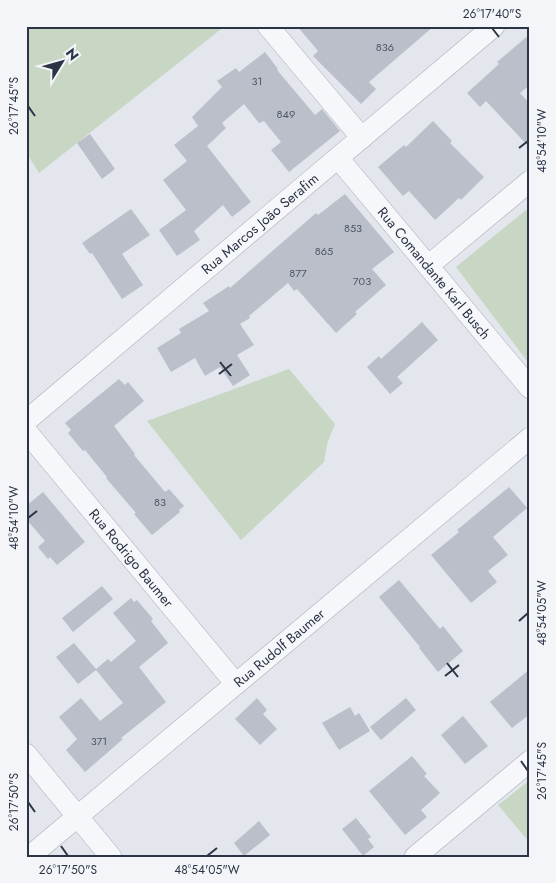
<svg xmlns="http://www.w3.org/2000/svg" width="556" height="883" viewBox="0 0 556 883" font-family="Jost,sans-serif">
	<rect width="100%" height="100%" fill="#e3e6ec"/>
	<g fill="#c8d6c4">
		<path d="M26,26H225L39,173L26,152Z"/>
		<path d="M526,210L530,216V365L456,267Z"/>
		<path d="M289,369L335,424L327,444L324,462L241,540L147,421Z"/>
		<path d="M530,780V843L498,805Z"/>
	</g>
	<g fill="#babfca">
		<path d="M297,26H434L369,82L376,89L361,104L313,56L318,51Z"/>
		<path d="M530,34V85L520,93L530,104V148L486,101L480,107L467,93L499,64L497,62Z"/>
		<path d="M265,52L278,69L277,70L315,115L322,109L340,131L289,172L271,150L281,142L264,121L259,123L244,104L222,123L226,128L207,146L251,202L232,217L223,205L194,231L200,240L177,256L159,230L186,210L163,180L187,161L174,145L198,126L192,117L222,87L217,81L236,68L239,72Z"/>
		<path d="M433,121L452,141L450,143L484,177L461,200L459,198L435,220L409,191L403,196L378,167L404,145L406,147Z"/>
		<path d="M90,134L115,169L102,179L77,143Z"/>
		<path d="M345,194L394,252L372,269L386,285L355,312L357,314L336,333L297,289L294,291L288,283L249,316L250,318L240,324L254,345L237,355L250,375L233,386L220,367L205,376L195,358L171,372L157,348L181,333L179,329L209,311L203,303L229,286L230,288L316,213L318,215Z"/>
		<path d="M131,209L150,235L122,254L143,285L122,299L92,253L90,254L82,243Z"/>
		<path d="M422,322L438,340L397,377L403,383L390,394L367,367L379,356L381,359Z"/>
		<path d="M119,379L125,385L128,382L144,401L114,426L135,454L134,455L165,492L169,489L184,506L179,510L180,512L152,535L134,514L136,513L106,478L107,477L85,450L83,451L68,433L71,430L65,423Z"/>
		<path d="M509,487L527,508L493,537L508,555L488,571L497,582L471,603L431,555L459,532L457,530Z"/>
		<path d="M43,492L85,542L57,565L50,557L48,559L38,547L45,541L26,519V506Z"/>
		<path d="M399,580L440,629L443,626L463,651L438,672L419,648L420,647L379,597Z"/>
		<path d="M102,586L113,599L73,632L62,618Z"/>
		<path d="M131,598L134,602L137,600L153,619L151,621L168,643L139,667L166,702L121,738L123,739L85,772L66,750L77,739L59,717L81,698L100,721L123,703L96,670L78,684L56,657L74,643L96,669L108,659L111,662L136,641L113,613Z"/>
		<path d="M530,669V714L512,728L490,702Z"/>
		<path d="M257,698L267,710L263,714L277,729L260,745L235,719Z"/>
		<path d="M406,698L416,710L381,740L370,727Z"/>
		<path d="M350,707L355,716L359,713L370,731L339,750L322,723Z"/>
		<path d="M463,716L488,746L465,764L441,735Z"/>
		<path d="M412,756L427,774L424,776L440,793L421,810L427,817L405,835L369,791Z"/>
		<path d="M356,818L371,837L368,839L374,847L363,856L342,829Z"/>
		<path d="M259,821L270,835L244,856L234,843Z"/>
	</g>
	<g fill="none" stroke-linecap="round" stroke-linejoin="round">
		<g stroke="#a8adb7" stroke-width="22">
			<g id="minor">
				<path d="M268,26L362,138"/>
				<path id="s1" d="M338,158L530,388"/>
				<path d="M428,266L530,181"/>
				<path id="s2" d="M26,421L494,26"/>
				<path id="s3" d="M26,431L236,684"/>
				<path d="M26,754L111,857"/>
				<path id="s4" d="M29,857L530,438"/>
				<path d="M415,857L530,761"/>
			</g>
		</g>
		<use href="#minor" stroke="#f6f7fa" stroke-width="21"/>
	</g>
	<path fill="none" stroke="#2a3445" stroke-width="2" d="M492,28L499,37M28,106L35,116M519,148L528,141M220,362L231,376M219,374L232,364M28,518L37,511M519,621L528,613M447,663L458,677M445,676L459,665M521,761L528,771M28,802L35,812M61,846L68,856M207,856L217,848"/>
	<g text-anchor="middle" stroke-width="4" stroke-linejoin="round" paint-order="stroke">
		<g font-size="11" fill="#4e5766">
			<text x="385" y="51">836</text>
			<text x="257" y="85">31</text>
			<text x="286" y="118">849</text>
			<text x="353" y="232">853</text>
			<text x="324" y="255">865</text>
			<text x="298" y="277">877</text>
			<text x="362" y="285">703</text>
			<text x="160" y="506">83</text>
			<text x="99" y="745">371</text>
		</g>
		<g font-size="14" fill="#2a3445" stroke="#f3f5f9">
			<text dy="5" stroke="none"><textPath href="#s2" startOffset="306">Rua Marcos João Serafim</textPath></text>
			<text dy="5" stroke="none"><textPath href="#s1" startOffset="150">Rua Comandante Karl Busch</textPath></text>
			<text dy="5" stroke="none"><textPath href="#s3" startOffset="165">Rua Rodrigo Baumer</textPath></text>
			<text dy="5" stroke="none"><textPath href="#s4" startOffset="326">Rua Rudolf Baumer</textPath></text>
		</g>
	</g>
	<rect width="556" height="883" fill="none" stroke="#f3f5f9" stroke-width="55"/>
	<g transform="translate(62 62) rotate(53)" stroke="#f3f5f9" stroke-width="4" paint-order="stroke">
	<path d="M0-4L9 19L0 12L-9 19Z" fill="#2a3445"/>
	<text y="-8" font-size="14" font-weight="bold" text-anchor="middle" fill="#2a3445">N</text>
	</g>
	<rect x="28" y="28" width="500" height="828" fill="none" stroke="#2a3445" stroke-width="2"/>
	<g font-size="12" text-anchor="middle" fill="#2a3445">
		<text x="492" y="18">26°17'40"S</text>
		<text transform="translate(14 106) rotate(-90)" y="4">26°17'45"S</text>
		<text transform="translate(542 141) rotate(-90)" y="4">48°54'10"W</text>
		<text transform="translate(14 518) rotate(-90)" y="4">48°54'10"W</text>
		<text transform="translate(542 613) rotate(-90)" y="4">48°54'05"W</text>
		<text transform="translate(542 771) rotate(-90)" y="4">26°17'45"S</text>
		<text transform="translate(14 802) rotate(-90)" y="4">26°17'50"S</text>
		<text x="68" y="874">26°17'50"S</text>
		<text x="207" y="874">48°54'05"W</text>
	</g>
</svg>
